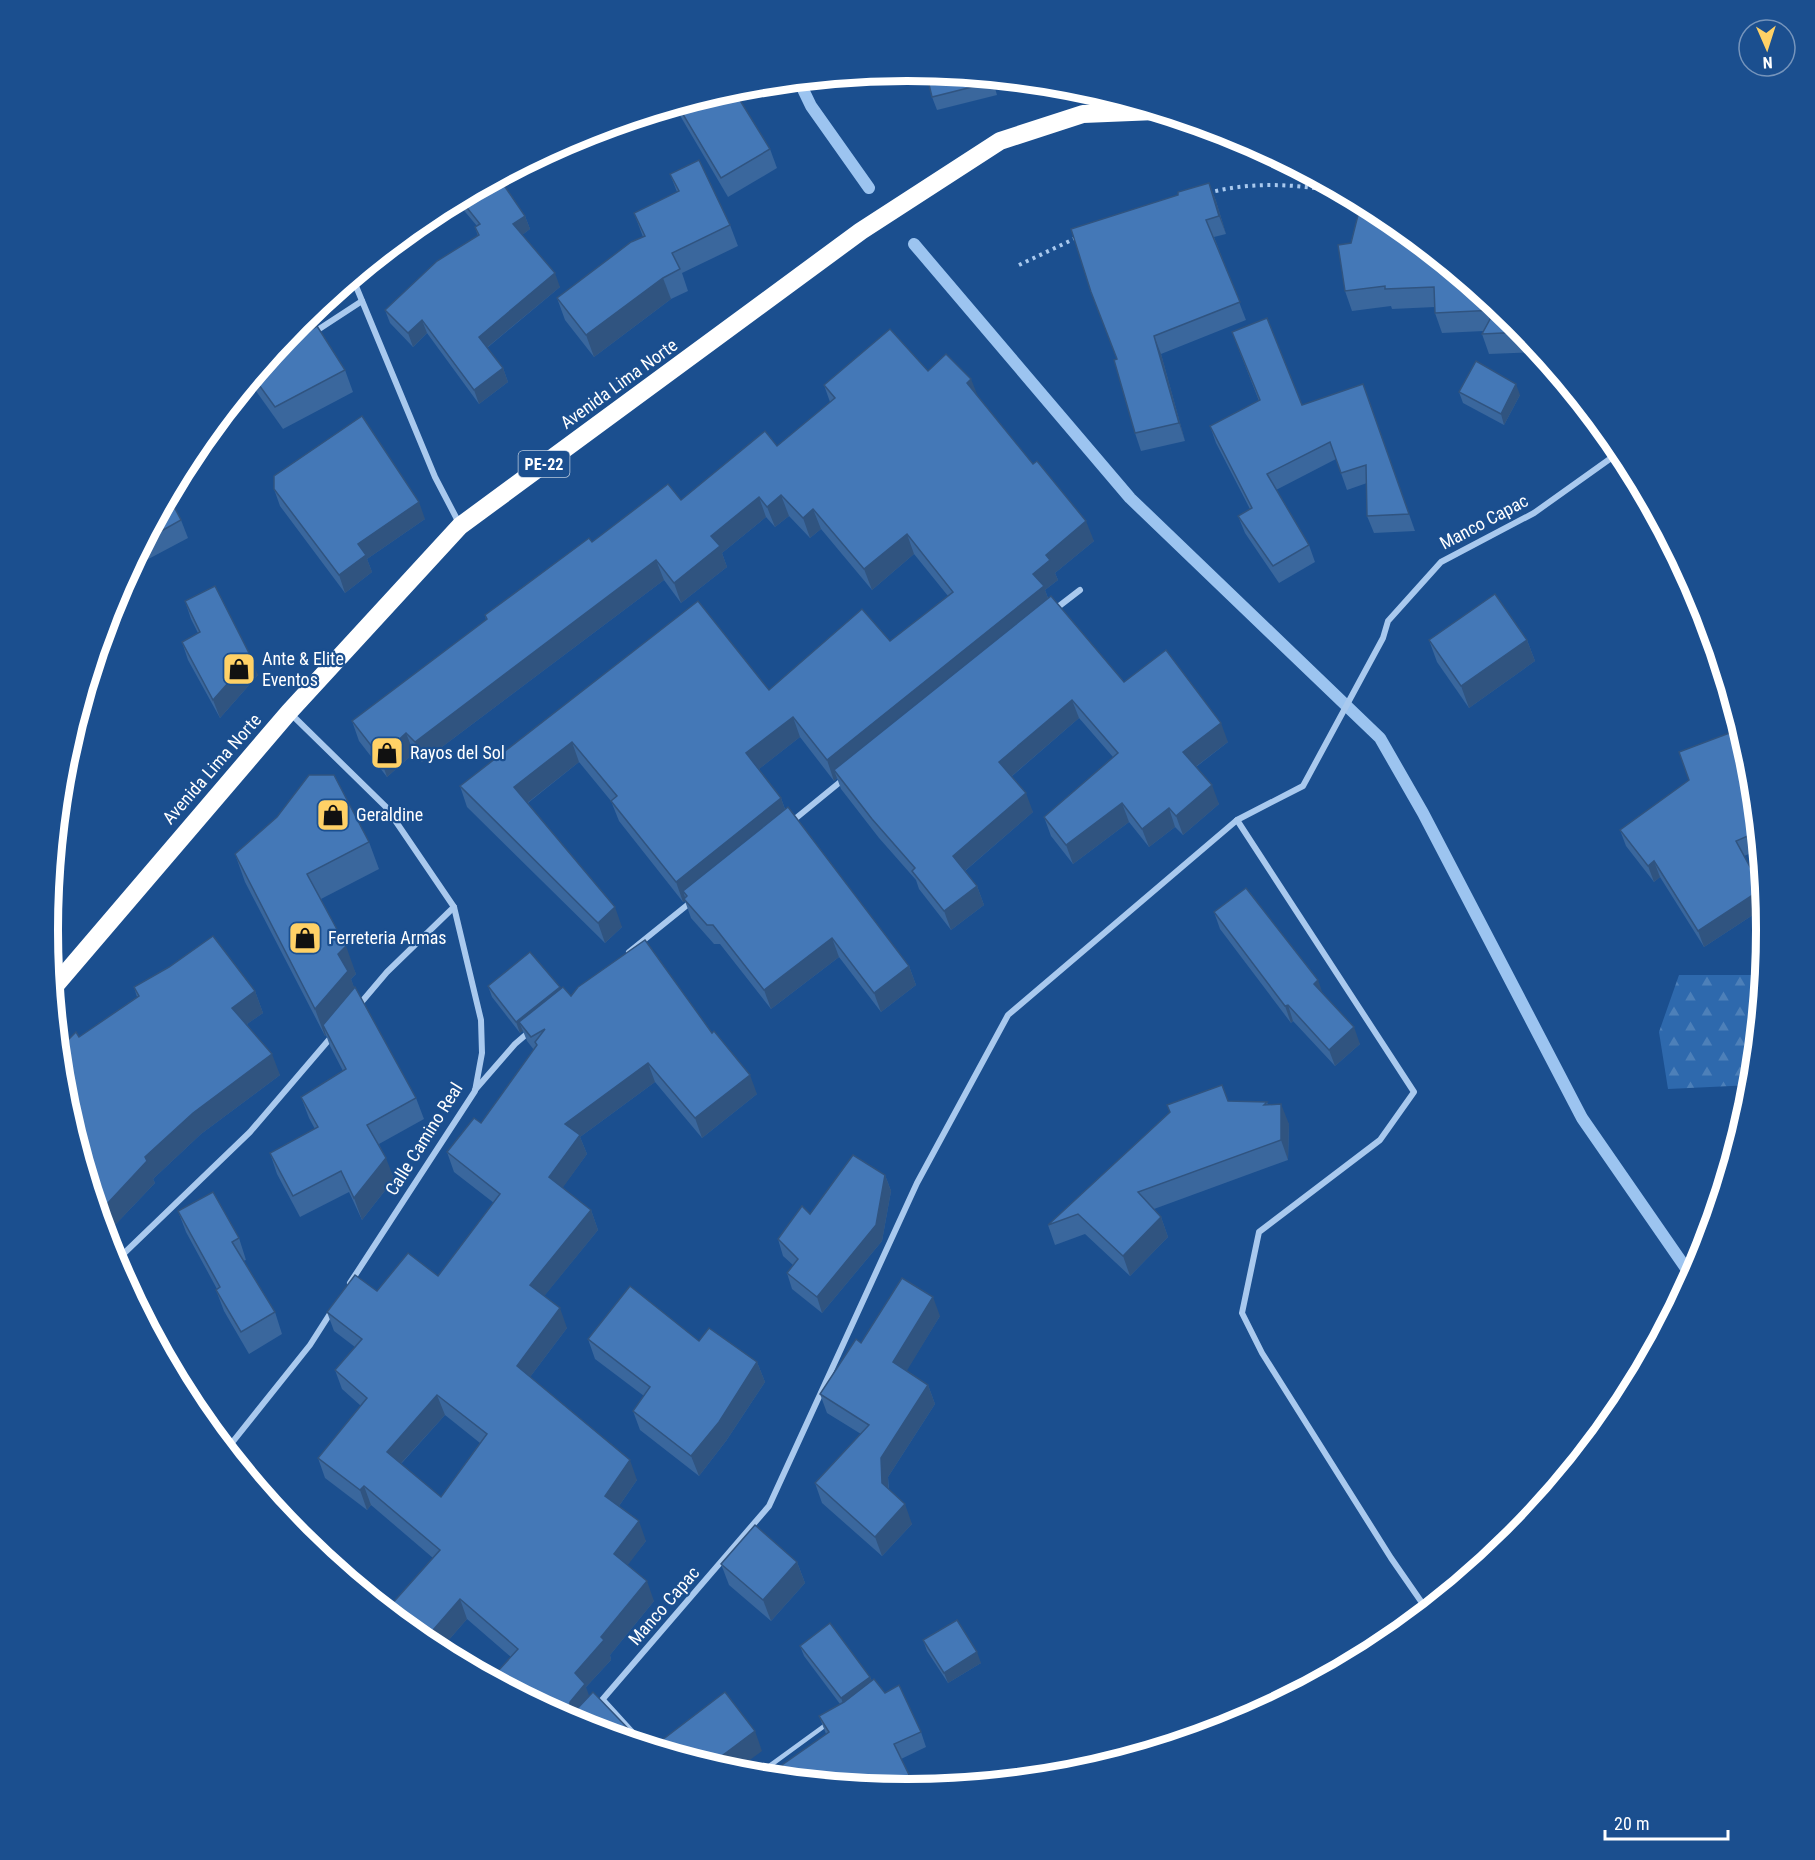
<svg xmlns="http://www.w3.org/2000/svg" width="1815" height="1860" viewBox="0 0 1815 1860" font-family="'Roboto Condensed',sans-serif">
	<defs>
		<pattern id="forest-firs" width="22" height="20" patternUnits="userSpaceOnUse" patternTransform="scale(1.5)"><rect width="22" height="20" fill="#2e69ad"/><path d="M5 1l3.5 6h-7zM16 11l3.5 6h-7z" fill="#4d80b9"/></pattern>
	</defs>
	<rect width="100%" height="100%" fill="#1b4f8f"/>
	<path fill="url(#forest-firs)" d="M1763,973L1752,1085L1668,1089L1659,1032L1679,975H1755Z"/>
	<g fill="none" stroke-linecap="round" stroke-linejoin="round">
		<g stroke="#9cc4f0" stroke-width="12">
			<path d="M799,81L811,106L869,188"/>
			<path d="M914,244L1130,498L1380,738L1423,813L1582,1118L1692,1277"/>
		</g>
		<g stroke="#a9c9ee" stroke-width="4" stroke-dasharray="3 4.5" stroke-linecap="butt">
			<path d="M1208,193C1252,181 1300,184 1344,193"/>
			<path d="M1019,265L1076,238"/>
		</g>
		<path stroke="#a9c9ee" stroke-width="4.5" d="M757,1775L827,1724"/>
		<g stroke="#a9c9ee" stroke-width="6">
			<path d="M353,279L435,477L459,523"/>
			<path d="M313,333L362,301"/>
			<path d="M1054,610L1080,590"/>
			<path d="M291,714L386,807L454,907L481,1020L482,1053L475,1091L350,1283"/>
			<path d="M1237,820L1414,1092L1380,1140L1259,1232L1242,1313L1262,1353L1391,1558L1427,1610"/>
			<path d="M790,823L845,778"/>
			<path d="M629,952L691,902"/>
			<path d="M359,1005L387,972L454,907"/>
			<path d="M475,1090L515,1044L529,1032"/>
			<path d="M115,1262L250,1132L333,1035"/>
			<path d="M227,1449L310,1345L333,1309"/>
			<path d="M603,1700L643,1744"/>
			<path d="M596,1707L769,1506L917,1183L1008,1015L1237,820L1303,786L1383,638L1388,621L1441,562L1534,513L1621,451"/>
		</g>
		<path stroke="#fff" stroke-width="18" d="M54,987L289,712L460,526L861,231L1000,141L1083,114L1156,111"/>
	</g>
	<g fill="#3a679d" fill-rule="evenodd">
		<path d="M926,72L1027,82L1028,85L995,88L997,95L937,110L932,97Z"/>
		<path d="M733,89L770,149L777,168L728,197L675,107Z"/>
		<path d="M670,174L730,225L738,246L682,273L688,291L671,299L594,357L565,320L557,298L643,237L634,213L677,192Z"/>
		<path d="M499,178L525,216L530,229L522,235L560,287L487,348L503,368L508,382L479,404L427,333L413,347L390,323L385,310L478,236L475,227L477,226L456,201Z"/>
		<path d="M1209,183L1216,201L1226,234L1214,237L1246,320L1161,354L1185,441L1141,451L1135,433L1116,359L1178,195Z"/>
		<path d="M1361,203L1515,322L1540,352L1489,354L1482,334L1484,331L1442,333L1435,313V307L1392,309L1391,306L1352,311L1345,291L1351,243Z"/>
		<path d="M1232,332L1302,405L1363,384L1415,531L1374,533L1367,516V483L1347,490L1336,459L1276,490L1309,545L1315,562L1279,583L1245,533L1238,516L1250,509L1216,443L1210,426L1259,401Z"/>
		<path d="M274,353L345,370L353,392L283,429L256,391L252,380Z"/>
		<path d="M928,371L977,395L1094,541L1055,573L1058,580L1045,590L1048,598L1124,682L1228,742L1196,767L1219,804L1183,835L1175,827L1149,847L1129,822L1073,864L1051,836L1044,817L1113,757L1079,718L1011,777L1033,812L965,871L977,886L984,905L951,930L919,889L916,880L879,838L841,789L837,778L834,781L800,737L759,769L781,798L785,809L909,966L916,985L881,1012L839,957L771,1009L720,944H714L691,918L685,901L683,902L619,821L611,801L579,762L528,803L622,927L605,943L467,807L460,786L698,601L769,690L890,641L948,596L914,554L872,590L821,529L810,538L789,516L775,527L766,517L722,553L727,567L681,603L664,580L422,762L414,753L387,777L359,741L352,721L486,620L485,615L592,542L681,500L777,446L830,402L824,385Z"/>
		<path d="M1459,392L1520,395L1504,425L1463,403Z"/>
		<path d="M274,489L425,519L367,559L372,572L345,593L280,506Z"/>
		<path d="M169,497L181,520L188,538L139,564L136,558Z"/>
		<path d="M185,601L258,675L220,718L188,660L182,642L198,633L191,619Z"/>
		<path d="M1429,640H1527L1535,661L1469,708L1437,662Z"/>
		<path d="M1751,763L1759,850L1744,856L1762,889L1763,894L1765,907L1704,947L1660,877L1654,882L1626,846L1620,830Z"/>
		<path d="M369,842L379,869L321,899L356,974L351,979L354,988L416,1098L424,1119L379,1144L394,1179L362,1220L349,1192L300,1217L277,1174L270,1153L315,1129L309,1118L301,1097L343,1071L330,1046L326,1035L325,1036L245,882L235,854Z"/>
		<path d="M1214,912L1323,994L1360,1044L1335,1066L1293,1021L1291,1023L1220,929Z"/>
		<path d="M488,986L560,987V989L571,996L757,1094L702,1138L655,1082L580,1137L587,1154L562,1188L591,1210L598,1230L544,1296L567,1328L530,1377L637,1480L619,1506L646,1541L627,1565L654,1601L610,1655L611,1660L586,1687L578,1724L502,1683L498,1671L511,1657L467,1619L440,1650L430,1644L393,1615L390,1606L433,1558L371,1505L367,1510L325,1478L318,1458L361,1406L342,1389L335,1370L355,1347L334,1331L327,1312L377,1291L438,1276L494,1203L454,1172L447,1152L481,1123L534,1050L527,1041L523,1031L520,1033L492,997ZM445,1415L480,1443L441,1497L401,1464Z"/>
		<path d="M134,987L255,991L263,1013L247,1024L280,1075L201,1134L153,1179L155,1183L114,1226L90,1181L64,1097L79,1037L137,997Z"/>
		<path d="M1228,1101L1267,1102L1268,1105L1289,1124L1288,1160L1154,1209L1161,1217L1168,1237L1130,1276L1085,1234L1055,1245L1048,1225Z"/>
		<path d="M885,1175L891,1191L882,1241L822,1313L792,1289L787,1273L793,1265L783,1256L778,1239L810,1214Z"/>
		<path d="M178,1211L239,1238L246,1260L243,1261L275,1312L282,1334L249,1354L224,1311L216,1290L217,1289L186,1232Z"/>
		<path d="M143,1314L176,1361L183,1378L179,1381Z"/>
		<path d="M940,1316L906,1371L928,1385L935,1404L888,1477L889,1489L912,1524L882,1556L822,1503L815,1483L861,1434L827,1413L820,1394L861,1343Z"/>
		<path d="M588,1339L699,1341L757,1362L765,1382L726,1441L699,1476L640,1430L633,1411L644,1396L595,1359Z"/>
		<path d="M797,1562L805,1583L771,1621L729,1585L721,1564Z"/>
		<path d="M923,1640L981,1663L948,1683L927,1651Z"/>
		<path d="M800,1646L870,1677L872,1681L921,1732L926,1747L901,1759L907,1790L787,1778L782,1765L826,1734L819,1716L840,1704L804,1656Z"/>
	</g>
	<g fill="#305480">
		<path d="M1209,183L1216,201L1226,234L1219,216Z"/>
		<path d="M525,216L530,229L518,238L513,224Z"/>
		<path d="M555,273L560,287L484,350L479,337Z"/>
		<path d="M663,278L671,299L594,357L586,335Z"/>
		<path d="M422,320L427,333L413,347L408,333Z"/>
		<path d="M1154,336L1161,354L1185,441L1179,423Z"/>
		<path d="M503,368L508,382L479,404L474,390Z"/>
		<path d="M971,379L979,399L967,383Z"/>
		<path d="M1516,384L1520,395L1504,425L1501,414Z"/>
		<path d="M781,495L789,516L775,527L767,507Z"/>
		<path d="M759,497L766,517L722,553L727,567L681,603L674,583L711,536Z"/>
		<path d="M419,502L425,519L367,559L372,572L345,593L339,575L358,544Z"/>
		<path d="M813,509L821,529L810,538L803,518Z"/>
		<path d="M1086,521L1094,541L1055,573L1058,580L1045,590L1051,607L834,770L837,778L834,781L827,760L1046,555Z"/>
		<path d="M907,534L914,554L872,590L864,569Z"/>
		<path d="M656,560L664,580L422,762L415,742Z"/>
		<path d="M1527,640L1535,661L1469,708L1461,686Z"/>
		<path d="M251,657L258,675L220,718L213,700Z"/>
		<path d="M1072,700L1079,718L1006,781L999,762Z"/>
		<path d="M793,717L800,737L754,773L746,753Z"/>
		<path d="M1221,723L1228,742L1190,771L1183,752Z"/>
		<path d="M406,733L414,753L387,777L380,757Z"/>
		<path d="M572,742L579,762L522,807L514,787Z"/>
		<path d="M1212,785L1219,804L1183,835L1176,816Z"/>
		<path d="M1026,793L1033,812L960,875L953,856Z"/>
		<path d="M781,798L788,818L687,896L683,891L686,900L684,899L685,901L683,902L676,882Z"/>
		<path d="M1122,803L1129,822L1073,864L1066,845Z"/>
		<path d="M1169,808L1175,827L1149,847L1142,829Z"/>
		<path d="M1654,861L1660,877L1654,882L1648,866Z"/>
		<path d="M977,886L984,905L951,930L944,911Z"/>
		<path d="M1762,889L1763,894L1765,907L1704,947L1698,931Z"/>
		<path d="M615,907L622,927L605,943L598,923Z"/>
		<path d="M832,938L839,957L771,1009L764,990Z"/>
		<path d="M346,946L356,974L351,979L358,998L323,1025L326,1035L325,1036L315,1009L338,954Z"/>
		<path d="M909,966L916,985L881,1012L874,993Z"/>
		<path d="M1318,980L1324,997L1314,984Z"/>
		<path d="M560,987L564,998L519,1022L523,1031L520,1033L516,1022Z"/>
		<path d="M255,991L263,1013L240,1029L232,1008Z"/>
		<path d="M1288,1005L1293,1021L1291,1023L1285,1006Z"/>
		<path d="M1354,1027L1360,1044L1335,1066L1329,1050Z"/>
		<path d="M272,1054L280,1075L201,1134L153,1179L155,1183L114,1226L106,1205L145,1157L193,1113Z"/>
		<path d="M648,1063L655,1082L580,1137L587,1154L556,1197L549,1177L565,1124Z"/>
		<path d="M750,1075L757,1094L702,1138L695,1118Z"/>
		<path d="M1281,1104L1289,1124L1288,1160L1281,1140Z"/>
		<path d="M386,1158L394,1179L362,1220L354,1198Z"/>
		<path d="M885,1175L891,1191L882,1241L822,1313L817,1297Z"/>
		<path d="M591,1210L598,1230L537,1305L530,1285Z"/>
		<path d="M1161,1217L1168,1237L1130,1276L1123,1256Z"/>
		<path d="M933,1297L940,1316L900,1382L893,1362Z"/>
		<path d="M560,1308L567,1328L524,1385L517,1366Z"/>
		<path d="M757,1362L765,1382L726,1441L699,1476L691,1456Z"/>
		<path d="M928,1385L935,1404L888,1477L889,1502L882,1483L881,1458Z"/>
		<path d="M437,1395L445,1415L394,1471L387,1452Z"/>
		<path d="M630,1460L637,1480L612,1516L605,1496Z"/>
		<path d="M364,1486L371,1505L367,1510L360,1490Z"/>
		<path d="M905,1504L912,1524L882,1556L875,1537Z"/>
		<path d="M639,1521L646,1541L621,1574L614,1554Z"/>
		<path d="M797,1562L805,1583L771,1621L763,1600Z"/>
		<path d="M647,1581L654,1601L610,1655L611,1660L586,1687L592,1704L577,1723L569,1708L575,1673L601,1637Z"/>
		<path d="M460,1599L467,1619L440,1650L429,1644L427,1637Z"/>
		<path d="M977,1652L981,1663L948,1683L944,1673Z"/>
		<path d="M870,1677L874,1687L845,1709L841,1698Z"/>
		<path d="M755,1731L762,1751L735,1771L711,1764Z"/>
	</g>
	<g fill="#4478b7" stroke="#305480" stroke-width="1.5" fill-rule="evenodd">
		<path d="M926,72L991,79L992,82L932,97Z"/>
		<path d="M733,89L770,149L721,178L678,106Z"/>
		<path d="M699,160L730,225L672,253L680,269L663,278L586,335L557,298L631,242L645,236L634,213L679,191L670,174Z"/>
		<path d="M499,178L525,216L513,224L555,273L479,337L503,368L474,390L422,320L408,333L385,310L437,261L479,235L475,227L480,224L460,199Z"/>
		<path d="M1209,183L1219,216L1206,220L1240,302L1154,336L1179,423L1135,433L1114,360L1117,359L1091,292L1071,229L1178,195V192Z"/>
		<path d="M1361,203L1385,216L1515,322L1524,332L1482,334L1495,310L1435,313L1434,287L1385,289V286L1345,291L1338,245L1351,243Z"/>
		<path d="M1267,318L1302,405L1363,384L1409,514L1367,516L1366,465L1341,473L1330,442L1267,474L1309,545L1273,566L1238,516L1252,508L1210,426L1260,400L1232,332Z"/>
		<path d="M317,326L345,370L275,407L254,378L274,353Z"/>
		<path d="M890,329L928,371L946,354L971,379L967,383L1033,464L1037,461L1086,521L1046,555L1050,560L1033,574L1044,586L827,760L793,717L746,753L781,798L676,882L611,801L617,796L572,742L514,787L615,907L598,923L460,786L698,601L769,690L862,609L890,641L953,592L907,534L864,569L813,509L803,518L781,495L767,507L759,497L711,536L720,546L674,583L656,560L415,742L406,733L380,757L352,721L487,619L485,615L589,538L592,542L668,484L681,500L765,431L777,446L835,398L824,385Z"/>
		<path d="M1476,361L1516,384L1501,414L1459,392Z"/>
		<path d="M362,416L419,502L358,544L366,555L339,575L274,489V476Z"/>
		<path d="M169,497L181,520L147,539Z"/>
		<path d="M215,586L251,657L213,700L182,642L200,632L185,601Z"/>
		<path d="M1495,594L1527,640L1461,686L1429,640Z"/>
		<path d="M1051,596L1124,682L1166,650L1221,723L1183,752L1212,785L1176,816L1169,808L1142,829L1122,803L1066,845L1044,817L1118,753L1072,700L999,762L1026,793L953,856L977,886L944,911L912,871L915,868L872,819L834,770Z"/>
		<path d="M1740,729L1751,763L1757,832L1736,841L1762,889L1698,931L1654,861L1648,866L1620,830L1689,780L1679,752Z"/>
		<path d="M309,775H334L369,842L307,874L346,946L338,954L348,971L315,1009L235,854L277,817Z"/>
		<path d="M788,807L909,966L874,993L832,938L764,990L713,925H707L684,899L687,896L683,891Z"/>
		<path d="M1246,888L1318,980L1314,984L1354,1027L1329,1050L1288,1005L1285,1006L1214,912Z"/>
		<path d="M213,936L255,991L232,1008L272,1054L193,1113L145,1157L147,1161L106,1205L85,1165L64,1097L60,1048L76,1032L79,1037L139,996L134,987L169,967Z"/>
		<path d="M645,940L712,1033L714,1031L750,1075L695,1118L648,1063L565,1124L580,1135L549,1177L591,1210L530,1285L560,1308L517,1366L630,1460L605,1496L639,1521L614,1554L647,1581L601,1637L604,1640L575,1673L585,1684L570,1702L569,1708L572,1710H576L593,1692L642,1743L578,1724L525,1696L498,1671L518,1649L460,1599L427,1637L390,1606L440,1550L364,1486L360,1490L318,1458L367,1398L335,1370L362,1339L327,1312L355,1275L377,1291L408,1253L438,1276L500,1194L447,1152L474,1118L481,1123L537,1045L535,1042L545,1029L531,1037L519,1022L563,987L571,996L578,987ZM437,1395L487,1434L441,1497L387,1452Z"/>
		<path d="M530,952L560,987L516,1022L488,986Z"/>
		<path d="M355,987L416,1098L367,1125L386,1158L354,1198L341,1171L293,1196L270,1153L318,1127L301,1097L346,1069L323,1025Z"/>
		<path d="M1222,1085L1228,1101L1267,1102L1264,1105L1281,1104V1140L1138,1192L1161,1217L1123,1256L1078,1214L1048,1225L1170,1112L1167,1105Z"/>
		<path d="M853,1155L885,1175L876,1225L817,1297L787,1273L798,1259L778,1239L802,1206L810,1214Z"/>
		<path d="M213,1192L239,1238L232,1242L275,1312L241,1332L216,1290L220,1287L178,1211Z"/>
		<path d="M902,1278L933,1297L893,1362L928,1385L881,1458L882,1483L905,1504L875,1537L815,1483L869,1425L820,1394L856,1339L861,1343Z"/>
		<path d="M630,1286L699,1341L709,1328L757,1362L719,1422L691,1456L633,1411L650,1387L588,1339Z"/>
		<path d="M149,1310L176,1361L170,1364L143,1314Z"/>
		<path d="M755,1525L797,1562L763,1600L721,1564Z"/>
		<path d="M957,1620L977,1652L944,1673L923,1640Z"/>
		<path d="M830,1623L870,1677L841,1698L800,1646Z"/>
		<path d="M874,1679L885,1693L899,1685L921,1732L894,1744L916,1789L907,1790L792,1778L782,1765L829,1732L819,1716L844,1702Z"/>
		<path d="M725,1692L755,1731L711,1764L653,1747Z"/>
	</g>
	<defs>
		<g id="shop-square" transform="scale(1.725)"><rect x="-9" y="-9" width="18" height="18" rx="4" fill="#ffd166" stroke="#1b4f8f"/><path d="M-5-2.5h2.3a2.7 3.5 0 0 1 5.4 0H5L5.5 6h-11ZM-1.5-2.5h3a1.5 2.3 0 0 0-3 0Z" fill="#111"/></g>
	</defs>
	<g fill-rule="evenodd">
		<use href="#shop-square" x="239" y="669"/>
		<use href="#shop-square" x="387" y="753"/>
		<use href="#shop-square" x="333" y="815"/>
		<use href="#shop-square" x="305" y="938"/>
	</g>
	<g text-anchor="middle" stroke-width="4.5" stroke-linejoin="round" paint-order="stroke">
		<rect fill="#1b4f8f" stroke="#bbcadd" stroke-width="1.5" x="518.5" y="451" width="51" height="26" rx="4.5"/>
		<g font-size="16" font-weight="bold" fill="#fff">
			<text x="544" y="470">PE-22</text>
		</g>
		<g font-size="18" fill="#fff" stroke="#1b4f8f">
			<text transform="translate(619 384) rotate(-36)" y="6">Avenida Lima Norte</text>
			<text transform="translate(1484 522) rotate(-28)" y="6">Manco Capac</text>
			<text transform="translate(212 769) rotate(-49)" y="6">Avenida Lima Norte</text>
			<text transform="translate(424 1139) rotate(-58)" y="6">Calle Camino Real</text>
			<text transform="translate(664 1606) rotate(-49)" y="6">Manco Capac</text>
		</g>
		<g font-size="18" fill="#fff" stroke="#1b4f8f" text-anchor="start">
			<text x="262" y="665">Ante &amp; Elite<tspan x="262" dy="21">Eventos</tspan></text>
			<text x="410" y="759">Rayos del Sol</text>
			<text x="356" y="821">Geraldine</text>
			<text x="328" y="944">Ferreteria Armas</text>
		</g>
	</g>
	<path d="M0 0H1815V1860H0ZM58 930a849 849 0 1 1 1698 0a849 849 0 1 1-1698 0Z" fill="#1b4f8f" fill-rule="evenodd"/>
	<path fill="none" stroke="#fff" stroke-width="8" d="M58 930a849 849 0 1 1 1698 0a849 849 0 1 1-1698 0Z"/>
	<g transform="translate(1767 48) rotate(177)"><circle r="28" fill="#1b4f8f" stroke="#7695bc" stroke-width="1.5"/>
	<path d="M0-4.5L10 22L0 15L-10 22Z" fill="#ffd166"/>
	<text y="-9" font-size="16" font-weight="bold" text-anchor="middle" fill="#ffffff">N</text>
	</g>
	<path d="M1605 1830v9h123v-9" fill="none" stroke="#ffffff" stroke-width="3"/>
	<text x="1614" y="1830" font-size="18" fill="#ffffff" stroke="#1b4f8f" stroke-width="4.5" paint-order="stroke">20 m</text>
</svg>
